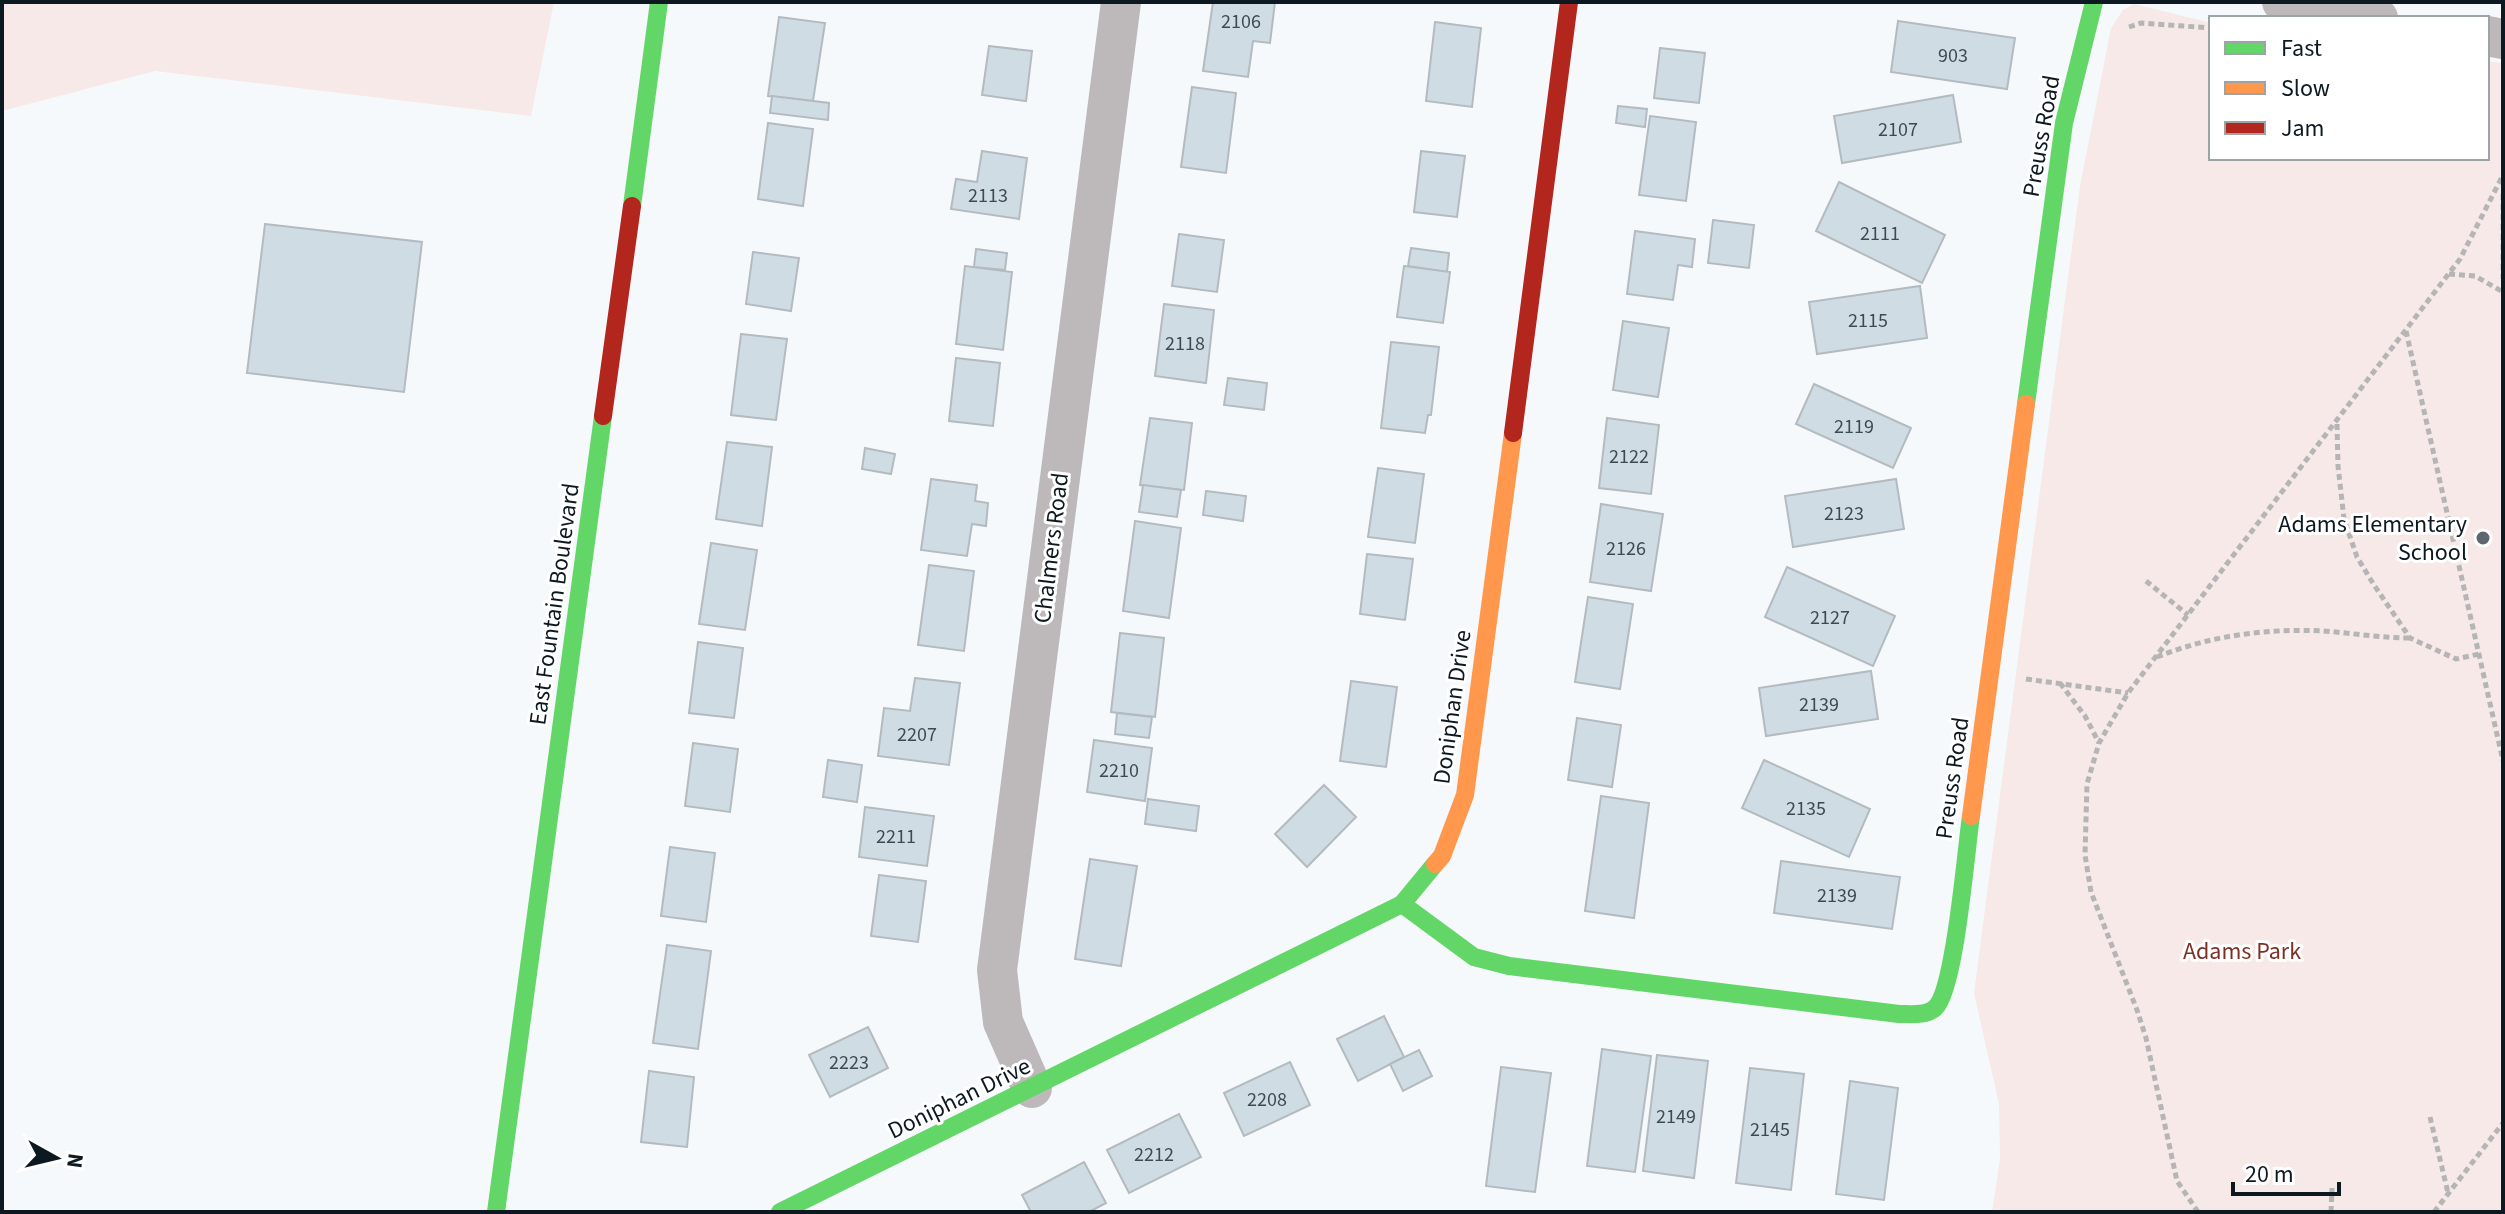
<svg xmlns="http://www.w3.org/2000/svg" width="2505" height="1214" viewBox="0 0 2505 1214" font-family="'Source Sans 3',sans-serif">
	<rect width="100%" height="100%" fill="#f6f9fb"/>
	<g fill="#f6e9e7">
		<path d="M2,2H554L531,116L155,71L2,111Z"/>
		<path d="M2134,4L2211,23V158H2487V61L2503,63V1212H1992L2000,1159L1999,1104L1974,993L2080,186L2111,28L2123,10Z"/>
	</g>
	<g fill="#d0dce4" stroke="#b3bbc0" stroke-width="2">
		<path d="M1213,2H1275L1270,43L1253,41L1248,77L1203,71Z"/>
		<path d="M779,17L825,23L813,101L768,96Z"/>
		<path d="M1898,21L2015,38L2007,89L1891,72Z"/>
		<path d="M1435,22L1481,28L1472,107L1426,101Z"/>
		<path d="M989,46L1032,51L1026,101L982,95Z"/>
		<path d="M1660,48L1705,53L1699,103L1654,98Z"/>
		<path d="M1192,87L1236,93L1226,173L1181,167Z"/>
		<path d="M1953,95L1961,142L1842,163L1834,116Z"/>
		<path d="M772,96L829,103L828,120L770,113Z"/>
		<path d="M1618,106L1647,109L1645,127L1616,123Z"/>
		<path d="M1650,116L1696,122L1686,201L1639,195Z"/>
		<path d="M768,123L813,129L803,206L758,199Z"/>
		<path d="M982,151L1027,158L1019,219L951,209L956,179L977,182Z"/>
		<path d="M1421,151L1465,156L1457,217L1414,212Z"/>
		<path d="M1839,182L1945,235L1922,283L1816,231Z"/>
		<path d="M1713,220L1754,225L1749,268L1708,263Z"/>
		<path d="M265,224L422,242L404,392L247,373Z"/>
		<path d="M1635,231L1695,239L1692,267L1678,265L1673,300L1627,294Z"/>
		<path d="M1179,234L1224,240L1217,292L1172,286Z"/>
		<path d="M1411,248L1449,253L1447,272L1408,266Z"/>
		<path d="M976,249L1007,253L1005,270L974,267Z"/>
		<path d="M753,252L799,258L791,311L746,304Z"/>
		<path d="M965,266L1012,272L1003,350L956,344Z"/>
		<path d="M1404,266L1450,272L1443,323L1397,317Z"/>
		<path d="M1920,286L1927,338L1817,354L1809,302Z"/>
		<path d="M1164,304L1214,310L1206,383L1155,376Z"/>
		<path d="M1623,321L1669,328L1658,397L1613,390Z"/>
		<path d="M741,334L787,339L776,420L731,415Z"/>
		<path d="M1391,342L1439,347L1431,415H1428L1425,433L1381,428Z"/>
		<path d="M956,358L1000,363L993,426L949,421Z"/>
		<path d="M1228,378L1267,383L1264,410L1224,405Z"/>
		<path d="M1814,384L1911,428L1893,468L1796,424Z"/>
		<path d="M1150,418L1192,423L1184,490L1140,485Z"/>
		<path d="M1607,418L1659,425L1651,494L1599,488Z"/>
		<path d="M727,442L772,447L762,526L716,519Z"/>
		<path d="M865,448L895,454L891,474L862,469Z"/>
		<path d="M1378,468L1424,474L1415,543L1368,537Z"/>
		<path d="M931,479L977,485L975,501L988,503L986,526L972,524L967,556L921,550Z"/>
		<path d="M1896,479L1904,529L1793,547L1785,496Z"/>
		<path d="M1143,485L1181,490L1177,517L1139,512Z"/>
		<path d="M1206,491L1246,496L1243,521L1203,515Z"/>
		<path d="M1601,504L1663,514L1651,591L1590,582Z"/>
		<path d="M1135,521L1181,528L1169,618L1123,611Z"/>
		<path d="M711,543L757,550L745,630L699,624Z"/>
		<path d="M1367,554L1413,559L1405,620L1360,614Z"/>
		<path d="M929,565L974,571L964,651L918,645Z"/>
		<path d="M1787,567L1895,616L1873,666L1765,617Z"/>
		<path d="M1588,597L1633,604L1620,689L1575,682Z"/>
		<path d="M1120,633L1164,638L1155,717L1111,712Z"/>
		<path d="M698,642L743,648L734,718L689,713Z"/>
		<path d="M1871,671L1878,719L1766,736L1759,688Z"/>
		<path d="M915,678L960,683L949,765L878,756L884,708L910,711Z"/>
		<path d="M1351,681L1397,687L1386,767L1340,761Z"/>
		<path d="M1117,713L1152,717L1149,738L1115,734Z"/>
		<path d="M1577,718L1621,725L1612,787L1568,780Z"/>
		<path d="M1094,740L1152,748L1145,801L1087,792Z"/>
		<path d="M693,743L738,749L730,812L685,806Z"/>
		<path d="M828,760L862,765L857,802L823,797Z"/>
		<path d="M1764,760L1870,809L1849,857L1742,808Z"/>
		<path d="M1324,785L1356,817L1307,867L1275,834Z"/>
		<path d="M1601,796L1649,803L1634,918L1585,911Z"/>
		<path d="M1148,799L1199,806L1196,831L1145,824Z"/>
		<path d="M865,807L934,816L927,866L859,857Z"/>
		<path d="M670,847L715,853L706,922L661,916Z"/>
		<path d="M1090,859L1137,866L1121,966L1075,959Z"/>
		<path d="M1781,861L1900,877L1892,929L1774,913Z"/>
		<path d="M879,875L926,881L918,942L871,936Z"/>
		<path d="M667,945L711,951L698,1049L653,1043Z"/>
		<path d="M1384,1016L1404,1057L1358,1081L1337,1039Z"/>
		<path d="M868,1027L888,1068L830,1097L809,1055Z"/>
		<path d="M1602,1049L1651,1056L1635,1172L1587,1166Z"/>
		<path d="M1419,1050L1432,1076L1403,1091L1390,1064Z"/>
		<path d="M1657,1055L1708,1061L1694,1178L1643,1171Z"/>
		<path d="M1290,1062L1310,1105L1244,1136L1224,1093Z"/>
		<path d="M1501,1067L1551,1073L1535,1192L1486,1186Z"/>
		<path d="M1750,1068L1804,1074L1791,1190L1736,1183Z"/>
		<path d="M649,1071L694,1077L687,1147L641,1142Z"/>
		<path d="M1850,1081L1898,1088L1884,1200L1836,1194Z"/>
		<path d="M1179,1114L1201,1157L1129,1193L1107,1150Z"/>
		<path d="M1084,1162L1106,1203L1089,1212H1031L1022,1195Z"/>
	</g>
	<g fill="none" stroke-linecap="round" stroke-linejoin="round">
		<g stroke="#b6b5b6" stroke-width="5" stroke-dasharray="6 4" stroke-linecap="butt">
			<path d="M2129,27L2141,23L2211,28"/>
			<path d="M2503,194V279"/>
			<path d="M2449,274L2475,276L2503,292"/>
			<path d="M2406,331L2503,761"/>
			<path d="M2337,424L2338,466L2344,519L2357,557L2374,585L2410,638L2456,659L2479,654"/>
			<path d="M2146,581L2188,615"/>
			<path d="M2157,657C2209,636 2266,628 2323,631C2352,633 2381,638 2410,638"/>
			<path d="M2026,679L2128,693"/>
			<path d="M2060,683L2085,716L2099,743"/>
			<path d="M2430,1117L2448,1193"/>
			<path d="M2198,1212L2177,1181L2146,1038L2137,1010L2091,892L2085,855L2087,784L2099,743L2128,693L2460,259L2503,175"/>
			<path d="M2331,1212L2332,1188"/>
			<path d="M2434,1212L2503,1123"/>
		</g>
		<g stroke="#bdb9ba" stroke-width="40">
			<path d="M2282,2L2378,18"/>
			<path d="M2487,36L2503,39"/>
			<path d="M1032,1088L1003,1022L997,970L1121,2"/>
		</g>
		<g stroke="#63d668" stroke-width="18">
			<path d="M632,206L659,2"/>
			<path d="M2026,404L2064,123L2094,2"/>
			<path d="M1402,904L1474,957L1509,966L1899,1014C1911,1014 1926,1016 1935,1008C1955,991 1966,849 1971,816"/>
			<path d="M496,1212L603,416"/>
			<path d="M780,1212L1402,904L1435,864"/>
		</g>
		<g stroke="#ff974d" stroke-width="18">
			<path d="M1971,816L2026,404"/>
			<path d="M1435,864L1442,856L1465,795L1513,433"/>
		</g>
		<g stroke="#b3261e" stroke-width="18">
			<path d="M603,416L632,206"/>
			<path d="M1513,433L1569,2"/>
		</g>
	</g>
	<circle fill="#5e676d" stroke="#fff" stroke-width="3" cx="2483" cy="538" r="8"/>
	<g text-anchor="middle" stroke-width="6" stroke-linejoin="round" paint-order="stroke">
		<g font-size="20" fill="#3d4a52">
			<text x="1241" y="28">2106</text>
			<text x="1953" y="62">903</text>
			<text x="1898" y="136">2107</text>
			<text x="988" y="202">2113</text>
			<text x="1880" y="240">2111</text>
			<text x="1868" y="327">2115</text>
			<text x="1185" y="350">2118</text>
			<text x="1854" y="433">2119</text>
			<text x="1629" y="463">2122</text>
			<text x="1844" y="520">2123</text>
			<text x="1626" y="555">2126</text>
			<text x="1830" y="624">2127</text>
			<text x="1819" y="711">2139</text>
			<text x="917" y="741">2207</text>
			<text x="1119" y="777">2210</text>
			<text x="1806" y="815">2135</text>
			<text x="896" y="843">2211</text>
			<text x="1837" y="902">2139</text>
			<text x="849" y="1069">2223</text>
			<text x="1267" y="1106">2208</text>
			<text x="1676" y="1123">2149</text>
			<text x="1770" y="1136">2145</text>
			<text x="1154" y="1161">2212</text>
		</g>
		<g font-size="24" fill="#0c1921" stroke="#fff">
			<text transform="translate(2041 136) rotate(-80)" y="8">Preuss Road</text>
			<text transform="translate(1051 548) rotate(-83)" y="8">Chalmers Road</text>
			<text transform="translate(554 604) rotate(-82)" y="8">East Fountain Boulevard</text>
			<text transform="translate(1452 707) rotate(-82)" y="8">Doniphan Drive</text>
			<text transform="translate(1952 778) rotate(-82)" y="8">Preuss Road</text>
			<text transform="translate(959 1098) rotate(-26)" y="8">Doniphan Drive</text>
		</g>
		<g font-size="24" fill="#0c1921" stroke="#fff" text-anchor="end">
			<text x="2467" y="532">Adams Elementary<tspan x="2467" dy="28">School</tspan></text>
		</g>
		<g font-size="24" fill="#7d3026" stroke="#fff">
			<text x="2242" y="959">Adams Park</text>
		</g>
	</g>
	<rect width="2505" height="1214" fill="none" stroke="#0c1921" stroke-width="8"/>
	<rect x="2209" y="16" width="280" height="144" fill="#ffffff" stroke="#9ea3a6" stroke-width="2"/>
	<rect x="2225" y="42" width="40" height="12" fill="#63d668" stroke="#9ea3a6" stroke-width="2"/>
	<text x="2281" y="56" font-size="24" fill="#0c1921">Fast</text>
	<rect x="2225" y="82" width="40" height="12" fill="#ff974d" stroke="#9ea3a6" stroke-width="2"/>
	<text x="2281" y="96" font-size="24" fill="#0c1921">Slow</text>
	<rect x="2225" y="122" width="40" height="12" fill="#b3261e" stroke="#9ea3a6" stroke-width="2"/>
	<text x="2281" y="136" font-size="24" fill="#0c1921">Jam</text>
	<g transform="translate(56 1158) rotate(98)" stroke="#ffffff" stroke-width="6" paint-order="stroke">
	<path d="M0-6L14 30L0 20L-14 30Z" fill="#0c1921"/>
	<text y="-12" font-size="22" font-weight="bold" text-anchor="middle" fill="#0c1921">N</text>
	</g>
	<path d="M2233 1182v12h106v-12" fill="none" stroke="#0c1921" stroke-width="4"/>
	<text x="2245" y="1182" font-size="24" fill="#0c1921" stroke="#ffffff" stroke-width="6" paint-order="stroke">20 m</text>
</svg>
